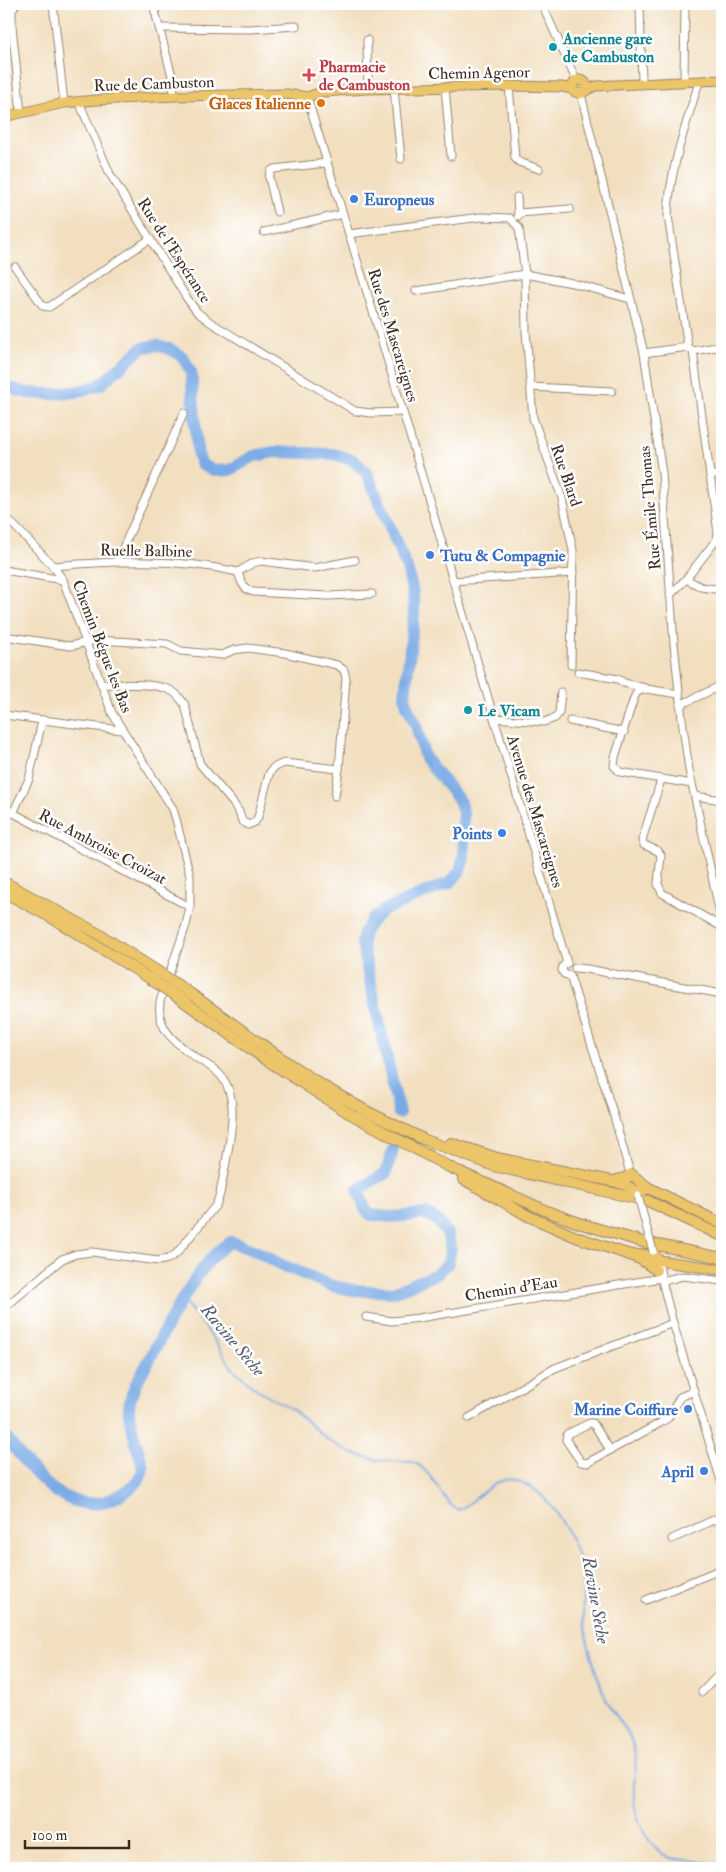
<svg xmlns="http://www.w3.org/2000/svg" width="726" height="1872" viewBox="0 0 726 1872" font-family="'IM FELL Double Pica',serif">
	<rect width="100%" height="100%" fill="#fff"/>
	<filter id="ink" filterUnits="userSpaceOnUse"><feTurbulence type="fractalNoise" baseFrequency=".02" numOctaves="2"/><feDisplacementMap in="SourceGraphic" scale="10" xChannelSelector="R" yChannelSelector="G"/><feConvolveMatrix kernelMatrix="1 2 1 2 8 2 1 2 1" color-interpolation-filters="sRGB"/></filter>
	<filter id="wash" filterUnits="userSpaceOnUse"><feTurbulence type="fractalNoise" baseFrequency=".0096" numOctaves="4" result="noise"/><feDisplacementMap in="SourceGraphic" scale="20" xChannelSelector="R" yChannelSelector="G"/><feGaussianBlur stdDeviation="1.12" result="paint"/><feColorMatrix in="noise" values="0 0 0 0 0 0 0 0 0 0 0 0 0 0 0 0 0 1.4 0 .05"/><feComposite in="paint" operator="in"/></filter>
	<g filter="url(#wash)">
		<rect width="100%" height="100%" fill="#f2dfc0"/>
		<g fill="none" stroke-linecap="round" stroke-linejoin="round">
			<path stroke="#7aaae5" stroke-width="2" d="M183,1300L204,1325L233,1369L255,1388L293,1410L328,1440L351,1453L377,1460L412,1462C435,1470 441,1504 459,1510C476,1502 493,1476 514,1480C551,1488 578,1544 583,1578C585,1592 581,1608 584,1623C587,1643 596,1673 603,1692C611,1714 630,1728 635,1752C637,1763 635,1774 634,1785C632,1809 640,1834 658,1850C670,1862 685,1859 701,1861C708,1862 715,1864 722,1867"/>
			<g stroke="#7aaae5" stroke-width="12">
				<path d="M4,386L27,393L51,394L75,392L100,385L142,348L156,345L170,349L183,357L191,372L198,455L202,465L215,471L230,470L254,456L274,452L333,454L353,460L367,473L407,568L413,593L414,612L405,696L407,706L416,725L425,758L459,800L463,812L464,856L460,871L451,882L384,910L371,921L364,933L362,943L364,953L399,1113"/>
				<path d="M4,1435C32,1470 68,1525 120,1495C132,1488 141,1482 143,1468C140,1455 128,1420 129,1409C130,1388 144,1371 153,1353C166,1326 204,1254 231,1242L256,1251L282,1265L332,1286L353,1290L393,1292L437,1274L448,1263L451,1249L447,1233L436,1219L426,1214L392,1217L371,1215L365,1209L358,1190L386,1173L393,1150"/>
			</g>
		</g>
	</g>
	<g filter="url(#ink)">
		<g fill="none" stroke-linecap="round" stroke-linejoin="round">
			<g stroke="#96846f" stroke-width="9">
				<g id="minor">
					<path d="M16,4L12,11V26L21,113"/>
					<path d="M53,4L64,103"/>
					<path d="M153,4L173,80L174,96"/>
					<path d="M542,4L576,80"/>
					<path d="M640,4L642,83"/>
					<path d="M159,28L250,29L296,26"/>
					<path d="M367,40L368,89"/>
					<path d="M684,82L685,4"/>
					<path d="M509,86L515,158L519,162L539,169"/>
					<path d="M445,87L451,156"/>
					<path d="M394,89L401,159"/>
					<path d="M581,94L644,353L662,473L674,644L682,719L689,770L722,923"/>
					<path d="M307,97L377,325L567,963"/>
					<path d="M79,102L110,174L186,297L197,312L210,322L355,411L371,413L402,412"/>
					<path d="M517,197L518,216"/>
					<path d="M277,212L269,177L271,171L274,169L327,163"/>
					<path d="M519,213L570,209"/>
					<path d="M264,232L343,214"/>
					<path d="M349,234L481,217L510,218L519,228L525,274L526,331L533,418L562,498L573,550L571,665"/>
					<path d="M15,267L43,306L49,307L150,239"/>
					<path d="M416,291L525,274L572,283L630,299"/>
					<path d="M688,347L668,216C669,171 686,125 699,82"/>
					<path d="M644,353L688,347L693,351L722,346"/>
					<path d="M530,387L612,391"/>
					<path d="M710,475H722"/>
					<path d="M4,515L53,566L63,580L112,713L173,809L177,823L190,876V907L186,925L161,998C153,1029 178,1045 201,1061C209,1066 217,1070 222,1077C226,1083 230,1092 231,1099C236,1120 224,1170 220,1194L216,1205L176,1254L168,1259L158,1261L92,1252L76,1254L62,1259L9,1304L4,1307"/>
					<path d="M117,561L184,413"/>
					<path d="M53,566C116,561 176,558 238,572L253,563L261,561L315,568L355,560"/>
					<path d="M4,570L63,580"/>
					<path d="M238,572C241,582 243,589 253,592L328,596L372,594"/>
					<path d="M686,579L701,587L722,590"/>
					<path d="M453,581L573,573"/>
					<path d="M670,595L686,579L717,539L718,533L693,351"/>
					<path d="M4,636L70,646L97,640L167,644L181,651L222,655L234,650L248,648L285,653L337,665L344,670L346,678L339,769L335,796"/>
					<path d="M578,672L618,679L624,683L645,688"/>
					<path d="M101,684C121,685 154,682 172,691C178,694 181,700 185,705L200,764L233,803L239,812L242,821L248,825L255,822L258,817L269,774L273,768L284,763L339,769"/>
					<path d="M679,694L646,689L637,692L634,698L615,757L614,766L620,772L692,784"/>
					<path d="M680,705L722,685"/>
					<path d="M4,715L121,730"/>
					<path d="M494,718L544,722L555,718L559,713L561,692"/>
					<path d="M570,721L624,732"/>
					<path d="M661,780L642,840L644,845L658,851L661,855L658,884L662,893L722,927"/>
					<path d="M695,796L722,800"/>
					<path d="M4,808L190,907"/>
					<path d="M13,813L29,779L42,721"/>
					<path d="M567,963L563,966L562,970L564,974L570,976"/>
					<path d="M575,968L587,969L722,994"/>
					<path d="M570,976L614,1116L631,1177"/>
					<path d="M658,1258L662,1281L673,1323L722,1484"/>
					<path d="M662,1281L683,1276L722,1281"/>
					<path d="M366,1317L392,1321L419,1318L661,1278"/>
					<path d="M469,1418L555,1368L673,1323"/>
					<path d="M610,1450L593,1423H590L567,1434L566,1440L581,1462L587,1463L660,1423L668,1418L680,1397L694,1391"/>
					<path d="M672,1539L722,1516"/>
					<path d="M646,1600L722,1569"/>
					<path d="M702,1692L722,1671"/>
				</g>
			</g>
			<g stroke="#96846f" stroke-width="11">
				<g id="major">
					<path d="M587,89L585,82L581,80H576L572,86L573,91L580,94C585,93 588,88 596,86L722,80"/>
					<path d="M4,117L64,103L97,100L174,96L287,94L307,97L322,92L368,89L509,86L562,87L572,89"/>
				</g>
			</g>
			<g stroke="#96846f" stroke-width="12">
				<g id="highway">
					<path d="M4,882L97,933L154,969"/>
					<path d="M4,892L52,918L149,978"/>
					<path d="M191,994L288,1063L323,1086L368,1112L423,1139L494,1166L648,1201L722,1236"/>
					<path d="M186,1003L262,1057L347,1112L449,1167L549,1212L582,1224L643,1242L722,1258"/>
					<path d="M451,1143L497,1158L612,1181L626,1185L637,1192L649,1188"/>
					<path d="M463,1179L528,1216L576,1237L630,1255L642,1260L656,1270"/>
					<path d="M613,1181L625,1178L631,1174L649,1188L722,1224"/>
					<path d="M634,1255H649L653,1251L656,1259L662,1261L722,1270"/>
				</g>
			</g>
			<use href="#minor" stroke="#fff" stroke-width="7"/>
			<use href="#major" stroke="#edc569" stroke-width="9"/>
			<use href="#highway" stroke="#edc569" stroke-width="10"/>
			<g stroke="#96846f" stroke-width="9" stroke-linecap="butt">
				<path id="minor-bridge" d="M638,1196L653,1251"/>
			</g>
			<g stroke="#96846f" stroke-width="12" stroke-linecap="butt">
				<g id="highway-bridge">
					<path d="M154,969L191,994"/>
					<path d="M149,978L186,1003"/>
				</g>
			</g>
			<use href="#minor-bridge" stroke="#fff" stroke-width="7"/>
			<use href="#highway-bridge" stroke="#edc569" stroke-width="10"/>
		</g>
	</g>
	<g fill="#0f9aa8" stroke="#fff" stroke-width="2">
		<circle cx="553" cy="47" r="5"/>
		<circle cx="468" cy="710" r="5"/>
	</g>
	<path fill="#e0444e" stroke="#fff" stroke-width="2" d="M306.5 67.5h5v5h5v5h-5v5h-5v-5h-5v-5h5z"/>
	<circle fill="#e8710a" stroke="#fff" stroke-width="2" cx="321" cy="103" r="5"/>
	<g fill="#3f7fe0" stroke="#fff" stroke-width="2">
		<circle cx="354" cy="199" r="5"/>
		<circle cx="430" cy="555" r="5"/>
		<circle cx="502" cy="833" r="5"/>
		<circle cx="688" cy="1409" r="5"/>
		<circle cx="704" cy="1471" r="5"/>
	</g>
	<g text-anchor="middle" stroke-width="5" stroke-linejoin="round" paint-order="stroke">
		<g font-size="16" font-weight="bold" fill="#0d838f" stroke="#fff" text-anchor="start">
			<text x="563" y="44">Ancienne gare<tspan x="563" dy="18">de Cambuston</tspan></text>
			<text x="478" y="716">Le Vicam</text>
		</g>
		<g font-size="16" font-weight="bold" fill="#be3a42" stroke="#fff" text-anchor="start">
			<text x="319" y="72">Pharmacie<tspan x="319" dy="18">de Cambuston</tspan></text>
		</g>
		<g font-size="16" fill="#3b2a1e" stroke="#fff">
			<text transform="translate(479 72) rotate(-1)" y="6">Chemin Agenor</text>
			<text transform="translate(154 83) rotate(-2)" y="6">Rue de Cambuston</text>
			<text transform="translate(175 250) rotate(57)" y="6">Rue de l'Espérance</text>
			<text transform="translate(394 335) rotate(73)" y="6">Rue des Mascareignes</text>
			<text transform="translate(567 475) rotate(71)" y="6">Rue Blard</text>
			<text transform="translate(649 508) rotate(-95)" y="6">Rue Émile Thomas</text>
			<text transform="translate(146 550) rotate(1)" y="6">Ruelle Balbine</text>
			<text transform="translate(103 646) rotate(69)" y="6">Chemin Bégue les Bas</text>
			<text transform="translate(536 811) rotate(73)" y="6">Avenue des Mascareignes</text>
			<text transform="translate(103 846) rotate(28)" y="6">Rue Ambroise Croizat</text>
			<text transform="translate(511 1288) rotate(-9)" y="6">Chemin d'Eau</text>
		</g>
		<g font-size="16" font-weight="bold" fill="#c56008" stroke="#fff" text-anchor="end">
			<text x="311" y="109">Glaces Italienne</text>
		</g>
		<g font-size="16" font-weight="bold" fill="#366cbe" stroke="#fff" text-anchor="end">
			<text x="364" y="205" text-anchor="start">Europneus</text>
			<text x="440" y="561" text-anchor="start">Tutu &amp; Compagnie</text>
			<text x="492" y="839">Points</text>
			<text x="678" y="1415">Marine Coiffure</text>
			<text x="694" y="1477">April</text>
		</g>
		<g font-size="18" font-style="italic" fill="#545d6e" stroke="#fff">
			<text transform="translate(233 1340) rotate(50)" y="6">Ravine Sèche</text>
			<text transform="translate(596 1600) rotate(80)" y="6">Ravine Sèche</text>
		</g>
	</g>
	<rect width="726" height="1872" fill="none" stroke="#fff" stroke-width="20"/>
	<path d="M25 1840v8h104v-8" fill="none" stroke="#3b2a1e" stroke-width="2.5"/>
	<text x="32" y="1840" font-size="15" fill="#3b2a1e" stroke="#ffffff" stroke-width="4" paint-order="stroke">100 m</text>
</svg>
